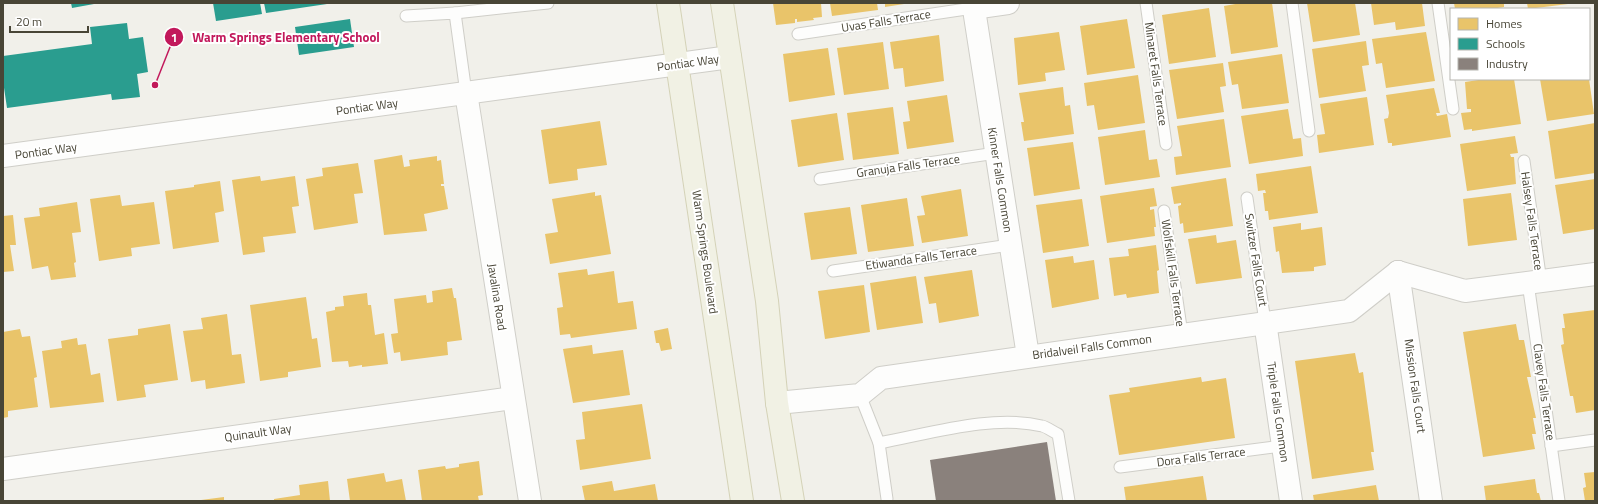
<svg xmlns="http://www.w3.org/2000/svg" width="1598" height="504" viewBox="0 0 1598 504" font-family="'Titillium Web',sans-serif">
	<rect width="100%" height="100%" fill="#f1f0ea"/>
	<g fill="#e9c46a">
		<path d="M773,3H821L822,17L813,18L814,20L797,22V19H795V23L776,25Z"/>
		<path d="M830,3H877L878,10L832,16Z"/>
		<path d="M885,3H904V4L885,7Z"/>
		<path d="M1241,3H1272L1278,47L1231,54L1224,6Z"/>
		<path d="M1307,3H1355L1360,35L1313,42Z"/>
		<path d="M1371,3H1422L1425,26L1396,30L1395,22L1374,25Z"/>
		<path d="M1454,3H1504V7L1491,9H1455Z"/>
		<path d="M1527,3H1567L1568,4L1528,9Z"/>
		<path d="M1209,8L1216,57L1169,64L1162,15Z"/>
		<path d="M1127,19L1135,68L1087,75L1080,26Z"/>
		<path d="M1059,32L1065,70L1045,73L1046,81L1018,85L1014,38Z"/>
		<path d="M1426,32L1435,81L1386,88L1382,63L1376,64L1372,39Z"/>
		<path d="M939,35L944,81L905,87L903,68L894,69L890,42Z"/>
		<path d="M1366,41L1369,65L1362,66L1366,91L1319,98L1312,49Z"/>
		<path d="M883,42L889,89L844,95L837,48Z"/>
		<path d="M828,48L835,95L789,102L783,54Z"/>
		<path d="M1282,54L1289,103L1242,109L1238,84L1232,85L1228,62Z"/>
		<path d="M1223,63L1226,86L1220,87L1224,112L1177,119L1169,70Z"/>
		<path d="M1138,75L1145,123L1098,130L1094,105L1087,106L1084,83Z"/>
		<path d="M1485,79H1514L1521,124L1472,131V129L1464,130L1461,113L1471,112V109H1467L1465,82Z"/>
		<path d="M1540,79H1589L1594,114L1547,121Z"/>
		<path d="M1063,87L1065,106L1070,105L1074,134L1024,141L1021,122H1024L1019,93Z"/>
		<path d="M1434,88L1440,113H1436L1437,116L1447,114L1451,137L1392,146V143H1388L1384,119L1388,118L1389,113L1386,95Z"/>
		<path d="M947,95L954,142L907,149L903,122L910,121L907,101Z"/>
		<path d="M1367,97L1374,145L1319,153L1317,135L1325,134L1320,104Z"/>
		<path d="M893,107L899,154L853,160L847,113Z"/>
		<path d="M1288,109L1293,139L1301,138L1303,156L1249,164L1241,116Z"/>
		<path d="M837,113L844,160L798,167L791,120Z"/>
		<path d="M1224,119L1231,167L1176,175L1174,157L1182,156L1177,126Z"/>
		<path d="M600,121L607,165L577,169L578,180L549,184L541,130Z"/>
		<path d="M1595,123V173L1555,179L1548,131Z"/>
		<path d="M1145,130L1149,160L1157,159L1160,177L1105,185L1098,137Z"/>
		<path d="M1515,136L1518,153L1510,154L1511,157H1514L1516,184L1467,191L1460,144Z"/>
		<path d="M1073,142L1080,189L1034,196L1027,148Z"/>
		<path d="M402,155L404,167L410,166L409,160L437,156V161L441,160L444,184H441V186H444L448,209L424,214L427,231L384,235L374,160Z"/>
		<path d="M358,163L363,193L354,194L358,223L314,230L306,179L323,176L322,168Z"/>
		<path d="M1311,166L1318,213L1269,220L1268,211H1265L1263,193H1266L1265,190L1258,191L1256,174Z"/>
		<path d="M260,176L261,181L295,176L299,206L292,207L296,233L263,237L265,252L243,255L232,180Z"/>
		<path d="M1226,178L1233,226L1184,233L1183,223L1180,224L1178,206L1181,205V203L1174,204L1171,187Z"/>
		<path d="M1595,179V229L1563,234L1555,185Z"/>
		<path d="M220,181L224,211L215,213L219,242L173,249L165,191L194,187V185Z"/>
		<path d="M1154,188L1157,206L1150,207V210L1154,209L1156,227H1154L1155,236L1107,243L1100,196Z"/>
		<path d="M961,189L968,236L922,243L917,216L925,215L921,196Z"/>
		<path d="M595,192V196L601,195L611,254L550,264L545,234L558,232L552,199Z"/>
		<path d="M1511,193L1517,240L1468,246L1463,199Z"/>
		<path d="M120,195L122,206L154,202L160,244L131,248L132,256L99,261L90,199Z"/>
		<path d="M907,198L914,246L868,252L861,205Z"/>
		<path d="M1082,199L1089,246L1043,253L1036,205Z"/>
		<path d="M77,202L81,232L72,233L76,262L74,263L76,277L51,280L48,266L32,269L24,218L40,216L39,208Z"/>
		<path d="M850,207L857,254L811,260L804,213Z"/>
		<path d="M13,215L16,245H10L14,271L3,272V216Z"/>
		<path d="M1301,223V230L1322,227L1326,265L1314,267V271L1282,273L1279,251L1276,252L1273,227Z"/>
		<path d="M1216,235L1217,243L1236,240L1242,278L1196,284L1188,239Z"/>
		<path d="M1156,245L1159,270L1157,271L1159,293L1127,298L1126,294L1114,296L1109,258L1129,256L1128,249Z"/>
		<path d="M1073,256L1074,263L1094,260L1099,299L1052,308L1045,260Z"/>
		<path d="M587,269L588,275L614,271L618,303L633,301L637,329L571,338L570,334L560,335L557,308L563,307L558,273Z"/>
		<path d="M972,270L979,316L939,323L936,303L929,304L924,277Z"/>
		<path d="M916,276L923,323L877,330L870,283Z"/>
		<path d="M864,285L870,332L825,339L818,291Z"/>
		<path d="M452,288L454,298H456L462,340L447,342L448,355L401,361L400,352L394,353L391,334L398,333L394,299L426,295L427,303L433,302L432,291Z"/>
		<path d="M367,293L368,305H371L375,335L384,333L388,364L362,367V365L349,367L348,361L332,362L326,312L335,310V307L344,306L343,296Z"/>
		<path d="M306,297L312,339L317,338L321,367L288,372V377L260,381L250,305Z"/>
		<path d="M1595,310V410L1576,413L1573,396H1570L1561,345L1564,344L1562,328H1565L1563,314Z"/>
		<path d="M227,314L232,355L241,354L245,383L206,389L205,380L191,382L183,331L203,329L201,318Z"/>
		<path d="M170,324L178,380L144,385L146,397L117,401L108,339L138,335V329Z"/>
		<path d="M1516,324L1519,340H1524L1531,377H1527L1536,418H1533L1536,434H1532L1535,449L1483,457L1463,332Z"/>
		<path d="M668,328L672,349L661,351L659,343H656L654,331Z"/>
		<path d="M20,329L22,337L30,336L37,377L34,378L38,407L8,411V417L3,418V332Z"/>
		<path d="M77,338L78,345L86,344L91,375L100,373L104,402L50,408L42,351L62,348L61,341Z"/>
		<path d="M592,345L593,354L623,350L630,395L573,403L563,349Z"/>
		<path d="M1355,353L1359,373L1363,372L1374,452H1371L1374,470L1312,479L1295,361Z"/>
		<path d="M1201,377L1202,382L1226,378L1235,438L1119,455L1109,395L1130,392L1129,388Z"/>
		<path d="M642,404L651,459L580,470L576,440L585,439L582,412Z"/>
		<path d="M479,461L483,495L478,496L479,501H422L418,470L445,466L446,469L459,467V464Z"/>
		<path d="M1595,472V501H1585L1583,488L1586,487L1584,473Z"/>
		<path d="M384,473L386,482L402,479L406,501H350L347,479Z"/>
		<path d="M1203,476L1207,501H1126L1124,487Z"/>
		<path d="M1535,479L1537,493H1539L1541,501H1486L1484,486Z"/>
		<path d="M328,481L330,501H274V499L300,495L299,485Z"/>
		<path d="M612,481L614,491L655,484L658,501H585L582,486Z"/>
		<path d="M1376,485L1379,501H1314L1313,495Z"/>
		<path d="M224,497V501H201V500Z"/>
	</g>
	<g fill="#2a9d8f">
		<path d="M71,3H94V4L72,8Z"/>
		<path d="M213,3H260L262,14L216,21Z"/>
		<path d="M264,3H326L327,4L266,13Z"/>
		<path d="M350,19L354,47L299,55L295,27Z"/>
		<path d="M127,23L129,39L143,37L148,72L137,74L140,97L112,100L111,94L7,108L3,81V56L92,44L90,27Z"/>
	</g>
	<path fill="#8a817c" d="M1047,442L1056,501H936L930,460Z"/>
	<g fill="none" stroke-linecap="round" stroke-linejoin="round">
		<g stroke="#cfcec8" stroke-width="13">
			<g id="service">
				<path d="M1146,3L1166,144"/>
				<path d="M1292,3L1309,131"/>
				<path d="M1438,3L1453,109"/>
				<path d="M455,13L548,3"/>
				<path d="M406,16L455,13L466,93"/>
				<path d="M798,34L973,8"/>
				<path d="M1524,161L1541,282"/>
				<path d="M820,179L996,153"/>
				<path d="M1247,198L1265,322"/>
				<path d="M1164,211L1182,334"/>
				<path d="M833,271L1010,245"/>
				<path d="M1528,283L1559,501"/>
				<path d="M860,395L879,443L887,499"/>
				<path d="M879,443C929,434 992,414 1042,426C1047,427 1053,432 1058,434L1069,501"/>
				<path d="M1551,446L1595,440"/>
				<path d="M1120,467L1282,446"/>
			</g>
		</g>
		<g stroke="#cfcec8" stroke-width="24">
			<g id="minor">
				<path d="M973,3L1028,356"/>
				<path d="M973,8L1008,3"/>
				<path d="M466,93L530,501"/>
				<path d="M3,156L730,57"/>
				<path d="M1398,272L1431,501"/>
				<path d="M1398,272L1465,291L1595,274"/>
				<path d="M1265,322L1291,501"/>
				<path d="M777,403L860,395L881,378L1349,311L1398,272"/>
				<path d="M3,469L513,398"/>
			</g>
		</g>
		<g stroke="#d4d2b7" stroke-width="24">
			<g id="primary">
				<path d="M668,3L742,501"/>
				<path d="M722,3L767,301L777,403L793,501"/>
			</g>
		</g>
		<use href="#service" stroke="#fdfdfc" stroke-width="11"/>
		<use href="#minor" stroke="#fdfdfc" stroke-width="22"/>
		<use href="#primary" stroke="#f1f1e4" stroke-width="22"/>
	</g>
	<g text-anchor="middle" stroke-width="4" stroke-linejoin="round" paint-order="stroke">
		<g font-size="12" fill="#484536" stroke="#fff">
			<text transform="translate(886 21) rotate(-9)" y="4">Uvas Falls Terrace</text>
			<text transform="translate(688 63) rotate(-8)" y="4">Pontiac Way</text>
			<text transform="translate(1156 74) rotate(82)" y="4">Minaret Falls Terrace</text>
			<text transform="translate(367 107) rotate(-8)" y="4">Pontiac Way</text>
			<text transform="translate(46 151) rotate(-8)" y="4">Pontiac Way</text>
			<text transform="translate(908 166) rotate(-8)" y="4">Granuja Falls Terrace</text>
			<text transform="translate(1000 180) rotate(81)" y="4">Kinner Falls Common</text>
			<text transform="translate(1532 221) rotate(82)" y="4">Halsey Falls Terrace</text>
			<text transform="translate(705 252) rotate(82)" y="4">Warm Springs Boulevard</text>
			<text transform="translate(921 258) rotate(-8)" y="4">Etiwanda Falls Terrace</text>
			<text transform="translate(1256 260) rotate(81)" y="4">Switzer Falls Court</text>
			<text transform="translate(1173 273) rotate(82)" y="4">Wolfskill Falls Terrace</text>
			<text transform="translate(497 297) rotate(81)" y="4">Javalina Road</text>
			<text transform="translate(1092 347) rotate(-8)" y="4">Bridalveil Falls Common</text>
			<text transform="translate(1415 386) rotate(82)" y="4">Mission Falls Court</text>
			<text transform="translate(1544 392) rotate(82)" y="4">Clavey Falls Terrace</text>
			<text transform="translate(1278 412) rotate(82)" y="4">Triple Falls Common</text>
			<text transform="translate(258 433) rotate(-8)" y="4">Quinault Way</text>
			<text transform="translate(1201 457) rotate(-7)" y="4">Dora Falls Terrace</text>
		</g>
	</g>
	<path fill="none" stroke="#c2185b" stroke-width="1.5" d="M155 85L174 37"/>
	<g fill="#c2185b" stroke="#fff" stroke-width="1.5">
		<circle cx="155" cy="85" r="4"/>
		<circle cx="174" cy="37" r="10"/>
	</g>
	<g font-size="12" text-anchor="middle" font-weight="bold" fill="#fff">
		<text x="174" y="42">1</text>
	</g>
	<g font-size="13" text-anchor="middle" font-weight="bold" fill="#c2185b" stroke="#fff" stroke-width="4" stroke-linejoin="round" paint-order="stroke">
		<text x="286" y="42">Warm Springs Elementary School</text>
	</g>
	<rect width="1598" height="504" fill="none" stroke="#484536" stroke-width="8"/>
	<rect x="1450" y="8" width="140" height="72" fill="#ffffff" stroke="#b6b5af"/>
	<rect x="1458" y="18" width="20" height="12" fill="#e9c46a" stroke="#b6b5af"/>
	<text x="1486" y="28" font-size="12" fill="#484536">Homes</text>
	<rect x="1458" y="38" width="20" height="12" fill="#2a9d8f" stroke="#b6b5af"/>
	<text x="1486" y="48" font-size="12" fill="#484536">Schools</text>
	<rect x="1458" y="58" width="20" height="12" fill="#8a817c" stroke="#b6b5af"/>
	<text x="1486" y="68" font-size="12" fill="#484536">Industry</text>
	<path d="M10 26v6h78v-6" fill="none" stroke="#484536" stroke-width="2"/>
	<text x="16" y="26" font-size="12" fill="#484536" stroke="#ffffff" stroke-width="3" paint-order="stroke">20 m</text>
</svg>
